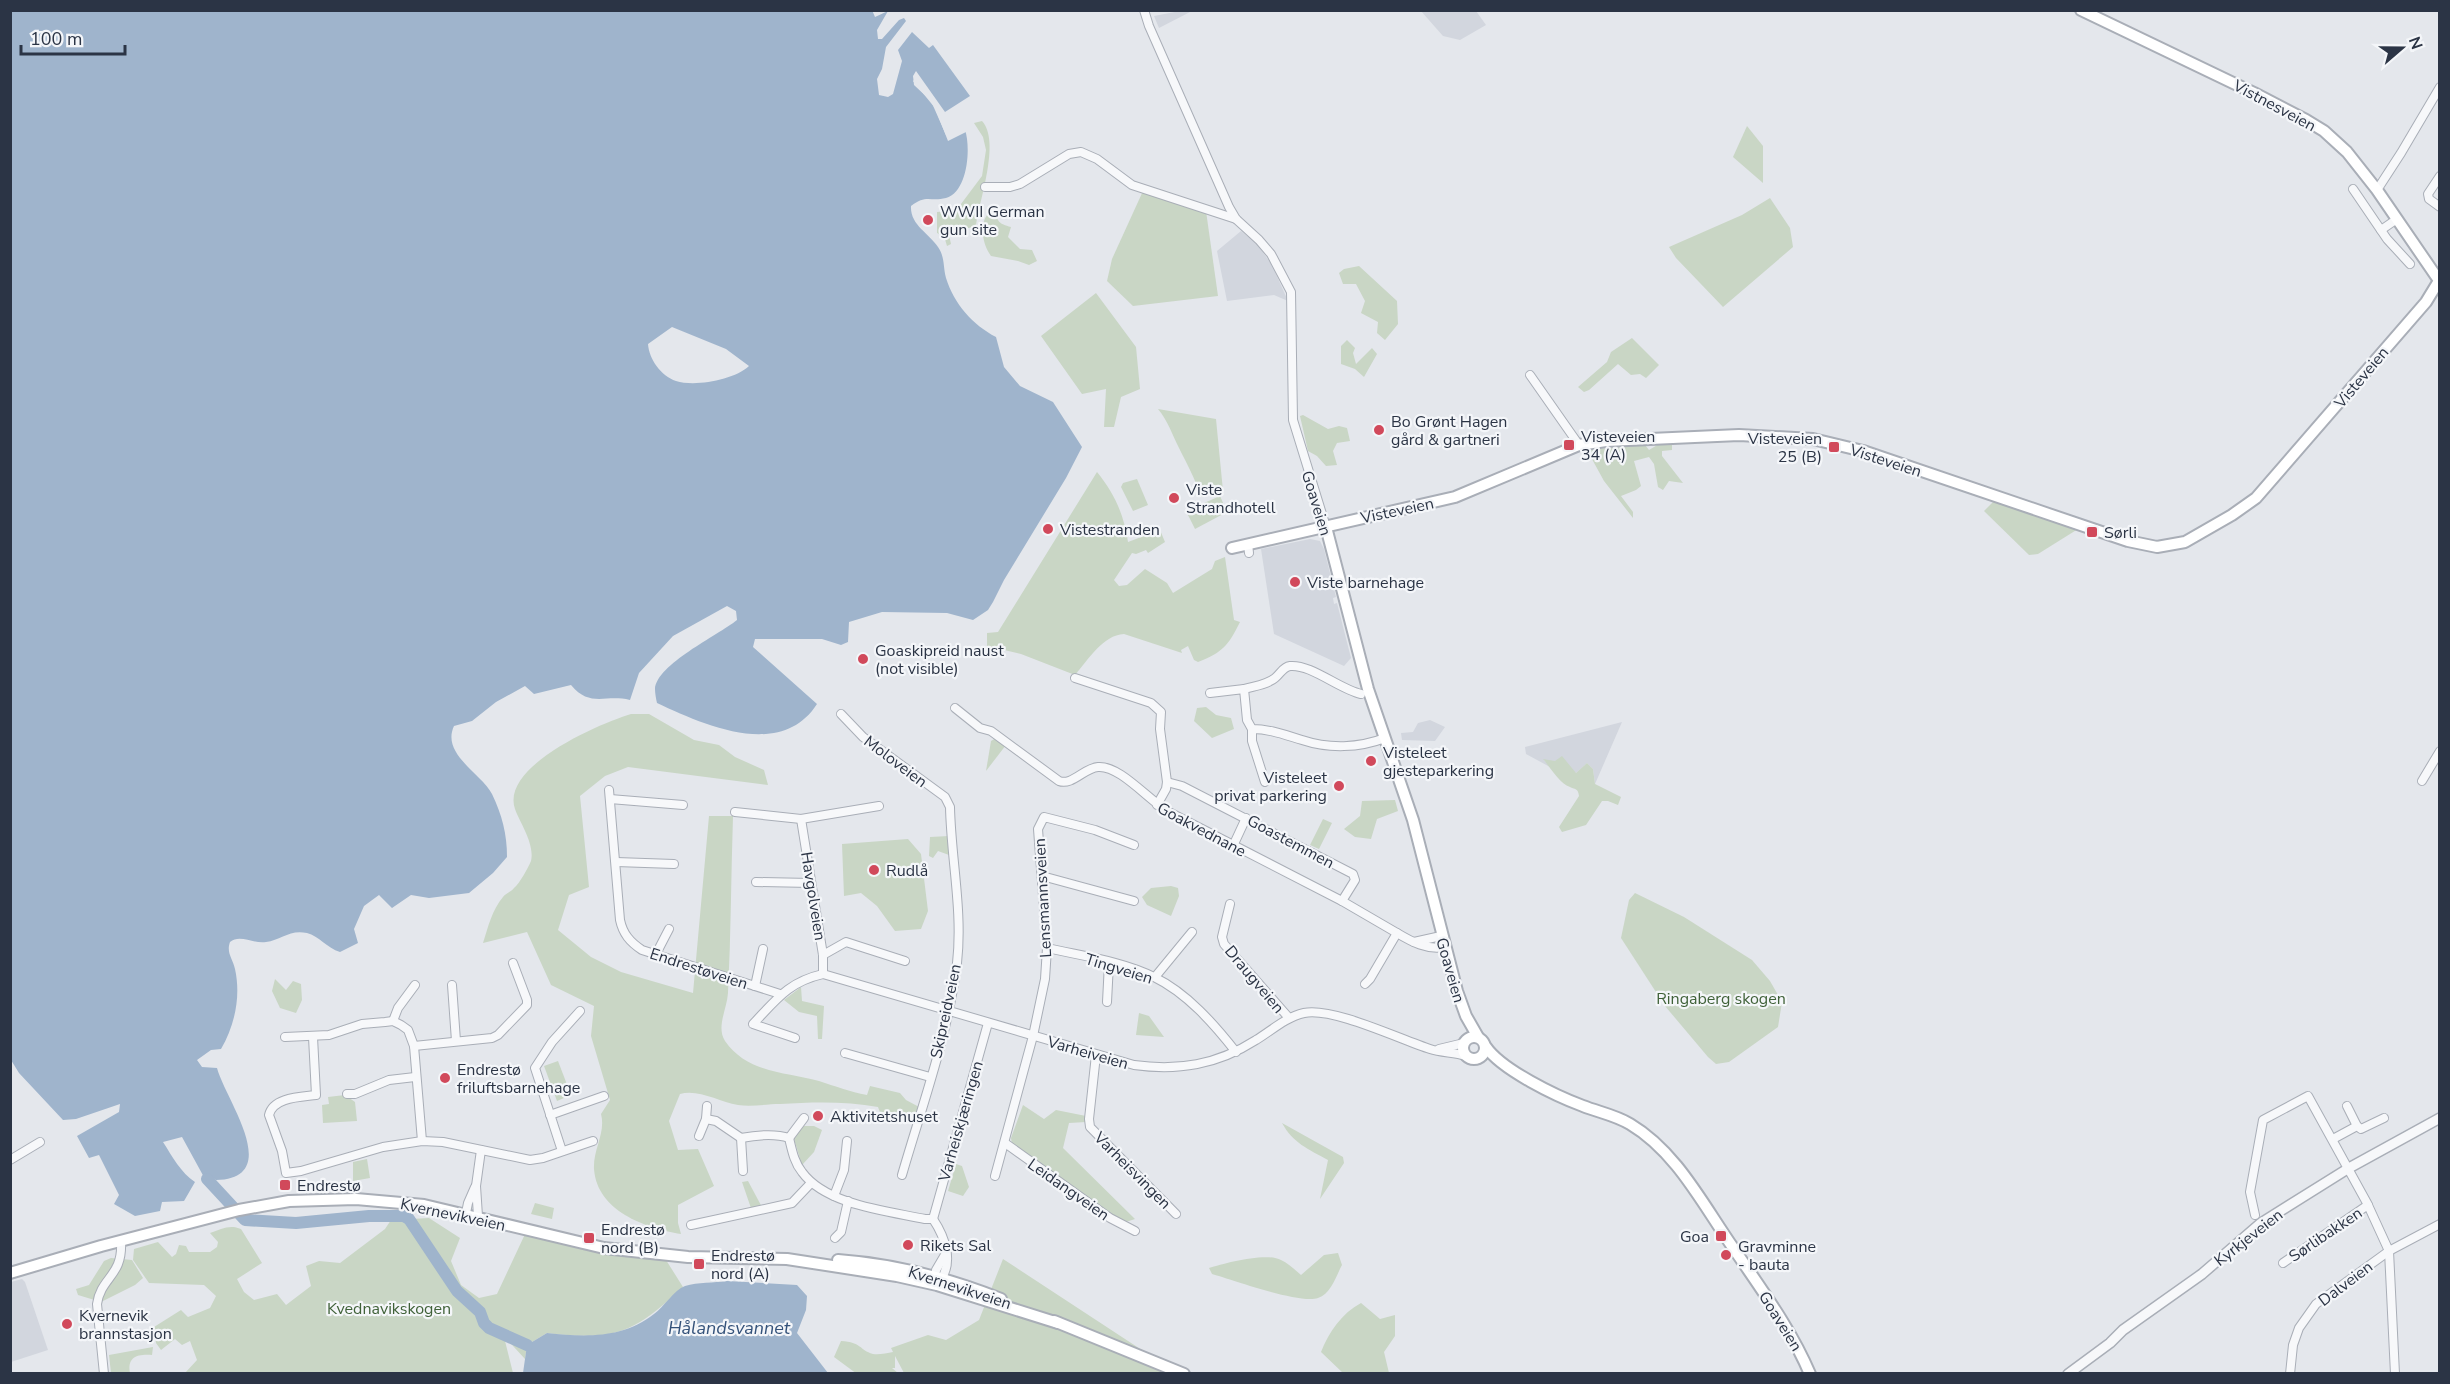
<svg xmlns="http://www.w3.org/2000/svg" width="2450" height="1384" viewBox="0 0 2450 1384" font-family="'Nunito Sans',sans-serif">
	<rect width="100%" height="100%" fill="#e4e7ec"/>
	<g fill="#d2d6de">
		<path d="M1180,11H1192L1159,28L1154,16Z"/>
		<path d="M1421,11H1476L1486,25L1460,40L1443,36Z"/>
		<path d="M1241,231L1257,244L1272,265L1288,301L1274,295L1227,301L1217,251Z"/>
		<path d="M1310,539L1320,541L1324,549L1336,597L1333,598L1334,604L1337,603L1351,658L1344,666L1274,634L1261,549Z"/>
		<path d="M1430,720L1445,727L1435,741L1402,740L1401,733L1413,732L1418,723Z"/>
		<path d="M1622,722L1595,784L1593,769L1587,763L1576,773L1555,762L1544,760L1550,767L1526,754L1525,747Z"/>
		<path d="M22,1279L25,1282L48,1350L11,1362V1282Z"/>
	</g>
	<g fill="#c9d6c5">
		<path d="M982,121C1001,142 979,200 976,227L960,229L949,235L951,244L947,246L944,236L937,233V212L952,211L961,204L982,176L986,150L983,137L974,123Z"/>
		<path d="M1747,126L1763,146V183L1733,157Z"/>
		<path d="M1143,191L1206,211L1218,296L1133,306L1107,281L1112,259Z"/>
		<path d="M1770,198L1790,228L1793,247L1723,307L1676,258L1669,247L1742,215Z"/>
		<path d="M996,209C996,221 999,224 1011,227L1008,237L1020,249L1032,250L1037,261L1029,265L1018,261L991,256C981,243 977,215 996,209Z"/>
		<path d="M1359,266L1397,301L1398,324L1385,340L1377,333L1378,322L1361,313L1365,301L1356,284H1343L1339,273L1344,269Z"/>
		<path d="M1096,293L1136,347L1140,389L1121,397L1114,427H1104L1106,389L1082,394L1041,336Z"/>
		<path d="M1632,338L1659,365L1646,378L1640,374L1631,375L1618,364L1589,390L1584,392L1578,387L1607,362L1611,352Z"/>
		<path d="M1347,340L1355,348L1353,353L1356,364L1372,348L1377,354L1364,377L1355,369L1341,364V346Z"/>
		<path d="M1158,409L1216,419L1223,491L1201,497C1194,476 1188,466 1179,448C1172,434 1168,421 1158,409Z"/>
		<path d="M1303,415L1328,429L1339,426L1347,428L1350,441L1337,443L1333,451L1337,465L1326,466L1317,456L1308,451L1300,416Z"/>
		<path d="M1659,444H1672V450L1662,451V456L1683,483L1669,481L1663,490L1658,487L1654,464L1649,457L1634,461L1641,486L1636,490L1621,496L1633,512V518L1604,481L1587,450L1645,445L1649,450Z"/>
		<path d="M1097,472C1114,493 1124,514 1128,542L1160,530L1165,542L1148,553L1146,550L1136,554L1132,553L1114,580L1119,586L1127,585L1145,569L1167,583L1173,593L1212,569L1215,561L1225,557L1234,620L1240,622C1228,646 1223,652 1198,662L1194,660L1188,646L1181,650L1182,653L1124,634C1103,635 1088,660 1075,675L1021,654L987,646V633L998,632Z"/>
		<path d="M1137,479L1148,505L1133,511L1121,487L1123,483Z"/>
		<path d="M1220,496L1227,512L1195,529L1186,511Z"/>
		<path d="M1995,500L2078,529L2038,554L2029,555L1984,511Z"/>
		<path d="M1206,707L1216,715L1231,718L1234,729L1212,738L1194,721L1197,708Z"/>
		<path d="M631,714H649L694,740L719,745L735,757L764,770L768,785L628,767L605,776L580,796L589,887L569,895L558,930L591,957L621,972L693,993L709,816H733C731,875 731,934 728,993C727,1009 716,1027 725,1041C747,1073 786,1072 819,1081C835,1086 850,1092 867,1095L870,1086L900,1093L906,1100L921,1108L918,1121L881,1115L878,1107C847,1101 812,1102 780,1104C767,1104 752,1107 738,1105C719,1102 699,1089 680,1094L669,1121L678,1150L698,1149L714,1186L678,1205V1223L681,1234C645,1228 597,1211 594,1169C593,1149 606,1133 601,1114L610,1100L591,1036L594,1006L551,985L527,932L483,943C488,927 492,910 503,897C506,893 511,892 514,888C520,883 528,868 531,861C535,844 520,823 515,809C500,766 601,723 631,714Z"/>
		<path d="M996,738L1006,745L986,771L991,741Z"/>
		<path d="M1562,756L1576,773L1587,763L1593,769L1595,784L1621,797L1618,805L1608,801H1602L1586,825L1562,832L1559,827L1579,796C1578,788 1576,790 1570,787C1560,784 1550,767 1543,759L1555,761Z"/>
		<path d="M1395,800L1398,811L1377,819L1371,839L1355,837L1344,829L1360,816L1362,801Z"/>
		<path d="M1323,819L1332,823L1319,849L1310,845Z"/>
		<path d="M949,836V855L938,851L933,858L929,856L930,837Z"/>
		<path d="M908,839L921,854L928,911L921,929L895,931L877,906L861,893L844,896L842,844Z"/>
		<path d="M1171,886L1178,888L1179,896L1171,916L1147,905L1142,897L1151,888Z"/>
		<path d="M1635,893L1684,917L1752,960L1770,981L1782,1002L1778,1027L1729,1062L1716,1064L1708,1057L1665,1006L1621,938L1629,900Z"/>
		<path d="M275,979L286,990L293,981L301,984L302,1000L296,1013L280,1008L272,991Z"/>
		<path d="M801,987L802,1001L824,1006L822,1039H818L817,1016L799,1012L784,1000Z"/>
		<path d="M1139,1013L1149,1016L1164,1037L1136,1035Z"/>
		<path d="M558,1061L571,1095L557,1101L544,1066Z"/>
		<path d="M345,1095L355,1102L357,1121L323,1123L322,1105L329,1104L328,1097Z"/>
		<path d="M1023,1105L1044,1119L1056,1110L1086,1116V1122L1069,1123L1063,1148L1135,1219L1123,1223L1041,1166L1012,1144L1011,1138Z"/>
		<path d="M1282,1123L1343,1157L1344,1163L1320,1199L1328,1160C1308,1149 1293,1143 1282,1123Z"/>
		<path d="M804,1126H814L822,1130L814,1152L802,1165L793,1136Z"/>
		<path d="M367,1159L370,1178L353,1181V1162Z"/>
		<path d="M956,1164L962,1166L969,1187L963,1196L948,1191Z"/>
		<path d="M748,1181L763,1209L752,1211L742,1182Z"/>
		<path d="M535,1203L554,1208L552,1219L531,1214Z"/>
		<path d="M429,1218L460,1238L451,1261L461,1285L479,1298L497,1294L526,1232L556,1243L666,1260L683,1287C633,1334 615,1341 547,1333L527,1345L525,1359L501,1333L488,1325L486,1314L468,1300L459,1289L411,1219Z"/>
		<path d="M399,1219L410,1223L451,1284L491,1332L504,1337L513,1373H185L197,1360L190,1341L182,1345L175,1339L161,1350L156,1343L154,1327L181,1310L188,1317L210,1308L216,1296L204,1285L149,1283L133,1260L134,1249L158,1242L172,1257L176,1254L179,1245L186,1246L189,1252H210L217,1247L218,1242L210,1233C221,1229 230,1224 241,1229L262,1263L237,1279L244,1292L254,1300L277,1294L286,1305L311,1286L306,1266L319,1261L340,1263L385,1229L391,1220Z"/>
		<path d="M1338,1253L1342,1265C1336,1276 1331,1294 1318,1298C1299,1304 1233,1280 1212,1274L1209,1268C1225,1263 1266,1252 1281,1260C1288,1263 1295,1270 1301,1275L1324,1255Z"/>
		<path d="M111,1258L132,1260L143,1278L135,1285L101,1302L78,1295L76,1289L89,1285L104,1261Z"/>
		<path d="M1003,1259L1154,1358L1187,1373H904L895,1356V1368H892L898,1373L857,1374L834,1357L841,1341C862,1342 859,1350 873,1354C879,1355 887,1353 893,1352L891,1348L928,1335L946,1340L979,1320Z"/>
		<path d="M1361,1303L1380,1319L1395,1315V1336L1384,1352L1389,1373H1343L1321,1352C1329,1332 1342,1313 1361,1303Z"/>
		<path d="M153,1347L152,1355C137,1354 127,1357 130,1373H111L109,1355Z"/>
	</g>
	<g fill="#9fb4cc" fill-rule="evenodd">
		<path d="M872,10L875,17L888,11L877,30L878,39H882L899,20L904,18L906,21L886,47L882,69L877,79L879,95L888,97L893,94L902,61L898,50L912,32L929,48L933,45L970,96L945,112L916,71L913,76L914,85L931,101L946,135L965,130C971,147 968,192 946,198C930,202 926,194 911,206C910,225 929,233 938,247C945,257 943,267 946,278C954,304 973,325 996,337L1004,367L1020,386L1053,402L1082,447L1066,478L1004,580L993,602L988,610L973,620L947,613L882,612L849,622L848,642L841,645L822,639H755L753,647L817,704C781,760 704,725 657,703C656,699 655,693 655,689C657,664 717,636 737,620L736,611L727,606L673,636L639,673L630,700C605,694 590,708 571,685L534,694L525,686L496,702L472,721L454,726C441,754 481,773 492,794C502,815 507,834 507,857L493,873L469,893L429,898L411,895L392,908L379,895L364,906L354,929L358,943L340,952C327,948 319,936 307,933C290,929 281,940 266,942C253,944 240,934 230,942C226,953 233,959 235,969C241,996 235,1025 221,1049L211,1050L197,1060L202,1067L217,1068C225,1099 285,1178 216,1180L210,1176L205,1179L182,1137L163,1142C172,1156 181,1173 195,1182L184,1201L162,1202L160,1211L135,1216L114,1204L119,1195L99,1155L89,1158L77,1136L119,1112L120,1104L76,1119L63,1120L19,1073L11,1060L10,11ZM672,327L726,349L749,366C734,380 695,387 676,381C661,376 649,359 648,344Z"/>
		<path d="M727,1281L797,1285L807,1296L806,1310L797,1333L828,1373H523L527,1345L547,1333C585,1337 622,1339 654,1314C664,1307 674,1290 685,1286C698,1282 714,1283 727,1281Z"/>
	</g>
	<path fill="#e4e7ec" d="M918,75L946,115L934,102L948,132L962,125L968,128L966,132L948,141L935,108L913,81L916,78L917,83L932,98L917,77Z"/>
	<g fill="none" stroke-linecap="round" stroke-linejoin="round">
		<path stroke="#9fb4cc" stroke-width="12" d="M207,1179L245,1220L296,1223L369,1216H404L409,1219L457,1291L480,1312L484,1323L489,1328L527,1345"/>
		<g stroke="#a9aeb7" stroke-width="10">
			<g id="minor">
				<path d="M1144,10L1149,26L1229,207L1236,219L1259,240L1271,254L1291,292L1293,420L1326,527"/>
				<path d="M2440,176L2428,194L2429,199L2440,207"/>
				<path d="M985,187H1010L1020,184L1069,154L1081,152L1097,159L1132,185L1236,219"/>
				<path d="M2353,189L2387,239L2410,264"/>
				<path d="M2377,190L2401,153L2440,87"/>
				<path d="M2381,230L2397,219"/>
				<path d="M1530,375L1579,445"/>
				<path d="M1248,544L1249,553"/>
				<path d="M1075,678L1151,703L1161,712L1160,729L1167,782L1166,789L1157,805"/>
				<path d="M1244,689C1254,686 1267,685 1275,678C1281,673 1283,667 1290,666C1311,664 1339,689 1361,694"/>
				<path d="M1210,693L1244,689L1247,720L1252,729C1270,729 1285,735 1302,740C1329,749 1359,748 1385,738"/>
				<path d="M955,708L980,728L991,731L1059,781C1072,786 1084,768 1098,767C1120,765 1149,801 1169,812L1342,901L1397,933"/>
				<path d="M841,714L863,737L945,797L950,807C951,858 963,912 957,963C948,1035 922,1106 902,1175"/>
				<path d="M1252,729V741L1265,782"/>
				<path d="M2422,781L2440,751"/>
				<path d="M1167,782L1182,786L1353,874L1355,880L1342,901"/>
				<path d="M609,790L620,920C623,934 630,942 642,950L780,994"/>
				<path d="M610,799L683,805"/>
				<path d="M735,812L801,819L879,806"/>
				<path d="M801,819L823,955V974"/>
				<path d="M1233,846L1246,818"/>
				<path d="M616,862L674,864"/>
				<path d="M1042,876L1134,901"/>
				<path d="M756,882L811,883"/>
				<path d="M1230,904L1222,937L1224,944L1289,1018"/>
				<path d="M1414,942L1441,936"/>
				<path d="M1047,948C1082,956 1122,961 1154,977C1187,993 1214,1024 1236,1052"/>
				<path d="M656,954L669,929"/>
				<path d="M823,955L846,942L905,961"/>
				<path d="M1155,977L1192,932"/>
				<path d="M1365,984L1370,979L1397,933C1412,942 1427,950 1444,947"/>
				<path d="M452,985L456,1041"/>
				<path d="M755,986L763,949"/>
				<path d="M1107,1002L1109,963"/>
				<path d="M393,1021L398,1008L415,985"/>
				<path d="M285,1037L329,1035L362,1024L385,1022L393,1021L401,1025L408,1030L414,1046L422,1141"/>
				<path d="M313,1037L316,1095C301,1097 273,1097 269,1115L282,1151L286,1173L301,1171L383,1147L422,1141L443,1142L530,1160L543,1158L593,1141"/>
				<path d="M795,1038L753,1024C776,1000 788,982 823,974L1134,1065C1178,1071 1217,1065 1256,1040C1271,1031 1286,1017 1304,1013C1333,1007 1399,1039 1430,1049C1442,1053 1454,1052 1466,1056"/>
				<path d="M414,1046L492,1038L498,1035L527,1005V1000L513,963"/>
				<path d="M1439,1049L1464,1043"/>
				<path d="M845,1053L930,1077"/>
				<path d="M1096,1055L1089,1119L1090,1127L1176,1214"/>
				<path d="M347,1094H355L389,1080L415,1077"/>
				<path d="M2347,1106L2357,1126"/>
				<path d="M550,1115L604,1096"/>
				<path d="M706,1119L716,1121L741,1138L743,1171"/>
				<path d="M699,1136L706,1119L707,1106"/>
				<path d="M741,1138C757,1135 774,1133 789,1138C792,1150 794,1162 802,1172C826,1205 887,1211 925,1219H933"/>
				<path d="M789,1138L804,1118"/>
				<path d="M2333,1139L2357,1126L2361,1129L2384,1118"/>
				<path d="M1005,1143L1110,1218L1135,1231"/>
				<path d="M562,1151L535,1068L552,1042L580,1011"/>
				<path d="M10,1160L40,1142"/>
				<path d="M995,1176L1033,1036L1045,979L1047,948L1038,829L1044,817L1095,830L1134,845"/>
				<path d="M834,1196L844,1170L847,1141"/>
				<path d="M466,1213L468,1203L475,1187"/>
				<path d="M2255,1215L2250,1192L2263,1120L2308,1096L2367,1203L2389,1251L2395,1374"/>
				<path d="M478,1216L476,1186L481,1150"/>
				<path d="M933,1219L988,1023"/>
				<path d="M933,1219C945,1237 954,1262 940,1281"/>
				<path d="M691,1225L792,1203L811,1183"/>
				<path d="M835,1238L841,1232L848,1201"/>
				<path d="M2283,1263L2368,1205"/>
				<path d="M935,1281L936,1270L946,1253"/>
				<path d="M104,1374L97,1304C101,1277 123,1276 121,1242"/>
				<path d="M2290,1374L2293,1345L2299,1328L2316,1304L2389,1251L2440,1224"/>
			</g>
		</g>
		<g stroke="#a9aeb7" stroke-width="12">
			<path id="tertiary" d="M2068,1374L2110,1343L2123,1330L2202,1274L2261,1223L2349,1168L2440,1118"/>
		</g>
		<g stroke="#a9aeb7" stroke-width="14">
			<g id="secondary">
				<path d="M2081,10L2254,93L2306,120L2324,131L2347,152L2377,190L2438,279"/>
				<path d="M1326,527L1368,689L1413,820L1457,991L1466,1016L1478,1037"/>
				<path d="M1232,548L1455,497L1579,445L1606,441L1739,435L1813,439L1863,451L2128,541L2157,547L2185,542L2232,515L2256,498L2426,302L2437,284"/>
				<circle cx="1474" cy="1048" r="11"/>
				<path d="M1486,1047C1502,1070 1556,1096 1583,1106C1598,1112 1615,1115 1630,1124C1677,1152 1703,1205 1734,1249C1761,1289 1791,1329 1810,1374"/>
				<path d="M838,1260C894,1264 948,1278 1001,1299"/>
				<path d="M10,1273L101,1246L239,1210L289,1201L356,1199L424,1205L604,1248L688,1257L787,1259L897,1276L937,1285L1058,1323"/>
				<path d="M1054,1321L1184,1374"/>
			</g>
		</g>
		<use href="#minor" stroke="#f7f8fa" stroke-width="8"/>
		<use href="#tertiary" stroke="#f7f8fa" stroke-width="9"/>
		<use href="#secondary" stroke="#fff" stroke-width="10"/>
	</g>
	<g fill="#d1495b" stroke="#f4f6f9" stroke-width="2">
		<circle cx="928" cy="220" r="6"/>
		<circle cx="1379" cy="430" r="6"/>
		<rect x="1563" y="439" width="12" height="12" rx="3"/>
		<rect x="1828" y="441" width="12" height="12" rx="3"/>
		<circle cx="1174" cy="498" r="6"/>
		<circle cx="1048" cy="529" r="6"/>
		<rect x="2086" y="526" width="12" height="12" rx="3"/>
		<circle cx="1295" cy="582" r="6"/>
		<circle cx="863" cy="659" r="6"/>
		<circle cx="1371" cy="761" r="6"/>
		<circle cx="1339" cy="786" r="6"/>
		<circle cx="874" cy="870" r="6"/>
		<circle cx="445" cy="1078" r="6"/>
		<circle cx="818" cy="1116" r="6"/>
		<rect x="279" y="1179" width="12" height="12" rx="3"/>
		<rect x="1715" y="1230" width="12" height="12" rx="3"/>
		<rect x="583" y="1232" width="12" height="12" rx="3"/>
		<circle cx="908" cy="1245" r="6"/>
		<circle cx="1726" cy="1255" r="6"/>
		<rect x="693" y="1258" width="12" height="12" rx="3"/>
		<circle cx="67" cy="1324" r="6"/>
	</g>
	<g text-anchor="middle" stroke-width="4.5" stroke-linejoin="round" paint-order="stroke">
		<g font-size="16" fill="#2b3445" stroke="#f4f6f9">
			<text transform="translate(2275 105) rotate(28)" y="6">Vistnesveien</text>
			<text transform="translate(2361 377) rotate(-50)" y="6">Visteveien</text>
			<text transform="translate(1886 460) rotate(18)" y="6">Visteveien</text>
			<text transform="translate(1317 503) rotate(73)" y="6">Goaveien</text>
			<text transform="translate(1397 510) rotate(-12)" y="6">Visteveien</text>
			<text transform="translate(896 761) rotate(37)" y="6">Moloveien</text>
			<text transform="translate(1202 829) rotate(28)" y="6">Goakvednane</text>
			<text transform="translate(1291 841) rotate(28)" y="6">Goastemmen</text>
			<text transform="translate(814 896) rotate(81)" y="6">Havgolveien</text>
			<text transform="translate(1042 898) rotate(-93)" y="6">Lensmannsveien</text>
			<text transform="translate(699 968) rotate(18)" y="6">Endrestøveien</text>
			<text transform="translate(1119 968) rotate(17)" y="6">Tingveien</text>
			<text transform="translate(1451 970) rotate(74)" y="6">Goaveien</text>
			<text transform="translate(1255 979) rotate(50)" y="6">Draugveien</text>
			<text transform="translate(945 1011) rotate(-78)" y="6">Skipreidveien</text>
			<text transform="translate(1088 1052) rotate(16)" y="6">Varheiveien</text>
			<text transform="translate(960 1121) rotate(-74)" y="6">Varheiskjæringen</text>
			<text transform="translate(1133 1170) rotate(45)" y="6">Varheisvingen</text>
			<text transform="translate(1069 1189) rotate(35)" y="6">Leidangveien</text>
			<text transform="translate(453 1214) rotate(12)" y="6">Kvernevikveien</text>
			<text transform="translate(2325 1234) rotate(-34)" y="6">Sørlibakken</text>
			<text transform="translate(2248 1237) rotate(-38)" y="6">Kyrkjeveien</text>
			<text transform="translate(2345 1283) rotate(-37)" y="6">Dalveien</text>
			<text transform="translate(960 1287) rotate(18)" y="6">Kvernevikveien</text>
			<text transform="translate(1781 1321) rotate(58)" y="6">Goaveien</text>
		</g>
		<g font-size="16" fill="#2b3445" stroke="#f4f6f9" text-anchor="start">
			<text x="940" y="217">WWII German<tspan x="940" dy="18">gun site</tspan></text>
			<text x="1391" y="427">Bo Grønt Hagen<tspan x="1391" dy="18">gård &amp; gartneri</tspan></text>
			<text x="1581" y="442">Visteveien<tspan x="1581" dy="18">34 (A)</tspan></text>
			<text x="1822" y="444" text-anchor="end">Visteveien<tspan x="1822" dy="18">25 (B)</tspan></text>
			<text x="1186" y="495">Viste<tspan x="1186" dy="18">Strandhotell</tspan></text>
			<text x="1060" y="535">Vistestranden</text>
			<text x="2104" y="538">Sørli</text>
			<text x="1307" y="588">Viste barnehage</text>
			<text x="875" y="656">Goaskipreid naust<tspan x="875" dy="18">(not visible)</tspan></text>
			<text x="1383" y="758">Visteleet<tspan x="1383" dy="18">gjesteparkering</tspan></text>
			<text x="1327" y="783" text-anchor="end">Visteleet<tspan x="1327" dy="18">privat parkering</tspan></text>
			<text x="886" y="876">Rudlå</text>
			<text x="457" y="1075">Endrestø<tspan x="457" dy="18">friluftsbarnehage</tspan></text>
			<text x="830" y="1122">Aktivitetshuset</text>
			<text x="297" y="1191">Endrestø</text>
			<text x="601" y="1235">Endrestø<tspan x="601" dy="18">nord (B)</tspan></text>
			<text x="1709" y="1242" text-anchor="end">Goa</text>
			<text x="920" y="1251">Rikets Sal</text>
			<text x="1738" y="1252">Gravminne<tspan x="1738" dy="18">- bauta</tspan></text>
			<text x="711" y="1261">Endrestø<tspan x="711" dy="18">nord (A)</tspan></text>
			<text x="79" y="1321">Kvernevik<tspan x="79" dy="18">brannstasjon</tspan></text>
		</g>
		<g font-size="16" fill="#3f6138" stroke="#f4f6f9">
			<text x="1721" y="1004">Ringaberg skogen</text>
			<text x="389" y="1314">Kvednavikskogen</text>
		</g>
		<g font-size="18" font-style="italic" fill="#34527a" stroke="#f4f6f9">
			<text x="729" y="1334">Hålandsvannet</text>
		</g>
	</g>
	<rect width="2450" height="1384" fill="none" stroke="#2b3445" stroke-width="24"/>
	<g transform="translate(2402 48) rotate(70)" stroke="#f4f6f9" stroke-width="4.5" paint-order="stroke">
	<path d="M0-4.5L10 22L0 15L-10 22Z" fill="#2b3445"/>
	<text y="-9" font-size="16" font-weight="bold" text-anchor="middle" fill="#2b3445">N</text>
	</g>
	<path d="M21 45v9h104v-9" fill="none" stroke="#2b3445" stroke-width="3"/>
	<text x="30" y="45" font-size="18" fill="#2b3445" stroke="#f4f6f9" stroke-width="4.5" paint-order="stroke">100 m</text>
</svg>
